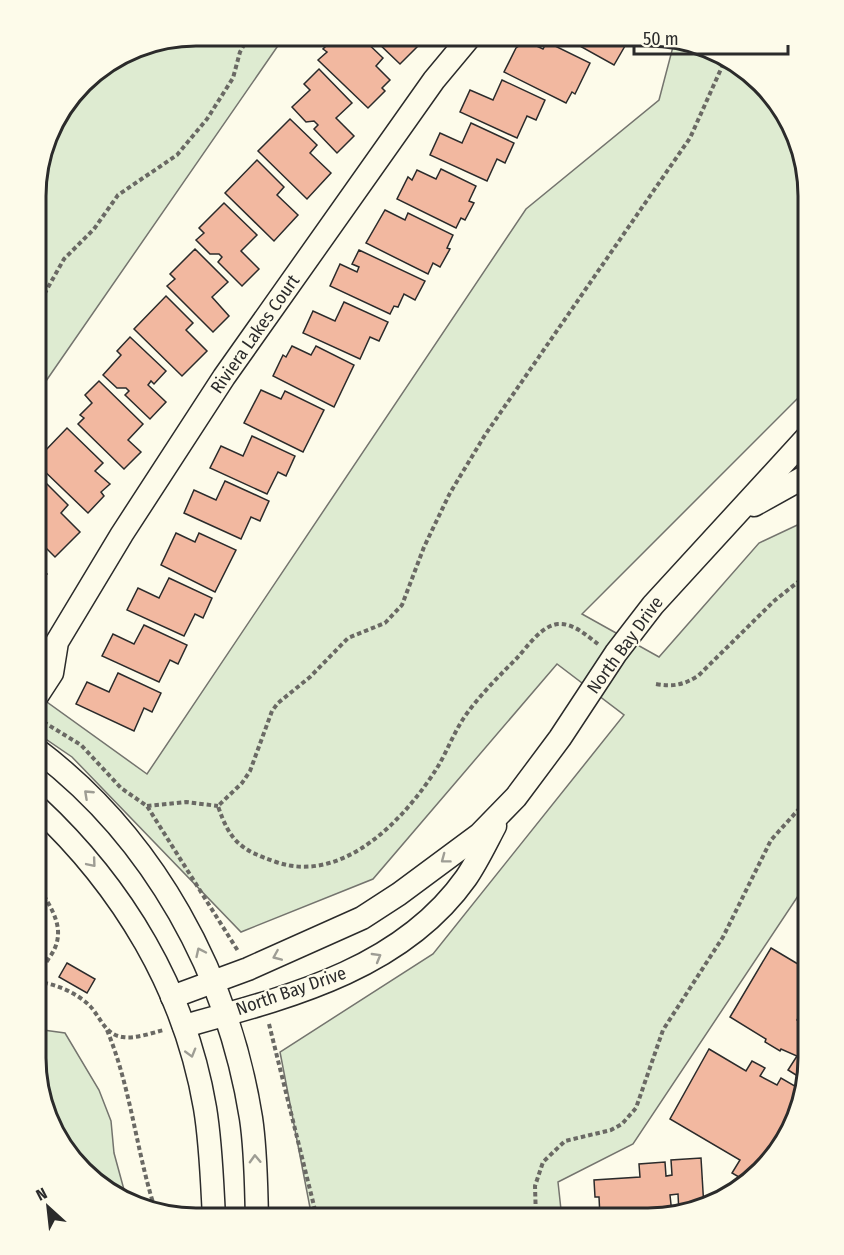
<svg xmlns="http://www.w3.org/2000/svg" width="844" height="1255" viewBox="0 0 844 1255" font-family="'Fira Sans Condensed',sans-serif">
	<rect width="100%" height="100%" fill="#fdfbea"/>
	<g fill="#deebd1" stroke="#74746e" stroke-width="1.5">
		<path d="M197,36L284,37L37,394V175L57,117L91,76L145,45Z"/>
		<path d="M675,39L745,69L796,135L808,197V388L582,614L659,657L759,543L808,520V881L633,1144L558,1182L562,1219L312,1218L280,1052L433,954L624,715L557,664L373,879L241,932L72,757L37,733V695L147,774L526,209L659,100Z"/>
		<path d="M36,1029L65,1033L99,1090L111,1121L114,1153L126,1197L99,1186L48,1120L36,1058Z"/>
	</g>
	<g fill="#f2b8a0" stroke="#2b2b2b" stroke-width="1.5">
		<path d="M335,37H361L383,58L376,66L390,80L382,88L385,91L368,108L318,60L327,52L323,49Z"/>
		<path d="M377,37H409L418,46L400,64L374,39Z"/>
		<path d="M570,38L629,39L614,65L569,40Z"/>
		<path d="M526,41L543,49L547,42L590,63L575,94L572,92L566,103L504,72L516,48Z"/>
		<path d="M319,69L352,103L336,118L354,136L337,153L314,129L318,125L314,121L306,122L292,107L310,90L304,84Z"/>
		<path d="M502,80L545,100L536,120L527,116L517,138L460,112L470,90L493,100Z"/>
		<path d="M290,119L317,145L310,153L331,173L307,199L258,151Z"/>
		<path d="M471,123L514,143L505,163L497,159L487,181L430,155L440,133L462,143Z"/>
		<path d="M257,160L284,187L277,195L298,215L274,241L225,193Z"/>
		<path d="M441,169L476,186L469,201L474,203L465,220L461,218L456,228L397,199L408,177L412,180L417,170L436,179Z"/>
		<path d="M224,203L257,235L241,251L259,269L242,286L218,262L222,257L219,254H210L196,240L204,233L199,228Z"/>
		<path d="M385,210L405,220L408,213L453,235L447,248L450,249L440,267L433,263L428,274L366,243Z"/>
		<path d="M195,249L228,282L212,297L229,316L213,332L167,286L175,279L170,274Z"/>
		<path d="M359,250L425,281L415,300L404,294L398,307L394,306L390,314L330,286L340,264L357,272L359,267L352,264Z"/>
		<path d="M166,296L193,323L186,330L207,351L182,376L134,329Z"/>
		<path d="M344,302L388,322L379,341L370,337L360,359L303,333L313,311L335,321Z"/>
		<path d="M130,337L166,371L154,384L151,381L148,385L166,402L150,419L125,395L129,391L126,388H117L103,375L121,355L117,351Z"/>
		<path d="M292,346L311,355L316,346L354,365L334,407L273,376L283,355L286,357Z"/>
		<path d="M99,381L143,424L128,440L141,452L124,469L78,424L84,418L80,415L92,403L85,395Z"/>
		<path d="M261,390L281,399L285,391L324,410L303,452L244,423Z"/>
		<path d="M67,428L103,463L95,471L110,484L101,492L104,496L88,513L38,465L46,456L43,453Z"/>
		<path d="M252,436L295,456L286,476L278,472L267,494L210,468L221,446L243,456Z"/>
		<path d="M41,478L68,505L61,513L80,532L55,557L37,539V482Z"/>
		<path d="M225,481L269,501L260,521L251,517L241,539L184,513L194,490L216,500Z"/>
		<path d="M176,533L195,542L199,533L236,550L215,592L161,565Z"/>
		<path d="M37,564L47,574L39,582L42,585L37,591Z"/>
		<path d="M169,578L212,598L203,618L195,614L184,636L127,610L138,588L159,598Z"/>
		<path d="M144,625L187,645L178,664L170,660L159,682L102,656L113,634L134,644Z"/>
		<path d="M118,673L161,693L152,712L144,708L134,731L76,704L87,682L109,692Z"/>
		<path d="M771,948L808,970V1012L803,1009L797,1020L808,1026V1069L804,1080L788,1070L797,1056L781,1049L780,1051L765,1042L766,1039L730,1017Z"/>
		<path d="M67,963L95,979L87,993L59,977Z"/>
		<path d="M709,1049L746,1071L752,1061L765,1068L760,1076L777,1085L781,1078L800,1089L780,1143L770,1160L744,1180L732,1173L740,1160L670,1119Z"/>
		<path d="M701,1158L704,1208L679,1213L678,1194L670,1195L672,1214L648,1219H598L600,1217L599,1197H595L594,1180L640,1177L639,1164L665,1162L666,1176L672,1175L671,1160Z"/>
	</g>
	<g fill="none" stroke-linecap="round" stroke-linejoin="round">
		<g stroke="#2b2b2b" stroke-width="25">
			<g id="minor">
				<path d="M754,505L808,475"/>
				<path d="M37,696L52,673L57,642L122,534L224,377L434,80L469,38"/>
				<path d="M36,749C154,838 228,974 251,1118C256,1151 256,1185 257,1218"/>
				<path d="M36,806C123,887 185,990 205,1108C211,1144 212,1181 214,1218"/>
				<path d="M172,997L248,969L362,918L399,894L480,834L516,797L560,738L616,653L653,605L808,436"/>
				<path d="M184,1026C286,998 401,970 466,878C477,862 486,843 495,826"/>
			</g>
		</g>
		<g stroke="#6a6964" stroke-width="4" stroke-dasharray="4.5 3" stroke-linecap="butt">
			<path d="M37,307L64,259L94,229L118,195L177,155L207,119L233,78L240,52L249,36"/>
			<path d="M598,644C587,636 574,623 558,624C541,626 528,646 517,658C500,675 482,693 468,712C455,729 448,750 437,768C405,819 343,885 276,862C241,850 230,842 218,806L242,783L250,771L272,711L278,703L310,677L348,638L385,623L402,605L424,547L450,493L485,435L690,138L725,60"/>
			<path d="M656,684C673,687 683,685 698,676L774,601L808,574"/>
			<path d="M37,718L81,745L121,788L147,806L238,951"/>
			<path d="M147,806L186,802L218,806"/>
			<path d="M36,972C42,969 45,964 49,958C69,931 52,909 36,883"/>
			<path d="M36,982C55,983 77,993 90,1006C101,1018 105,1035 123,1037C136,1039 151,1033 164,1030"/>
			<path d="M269,1024L317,1218"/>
			<path d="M107,1030C131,1088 136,1150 155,1209"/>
			<path d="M536,1219L535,1186L543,1162L565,1141L611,1130L622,1124L636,1108L663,1030L723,937L771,840L808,799"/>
		</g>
		<use href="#minor" stroke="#fdfbea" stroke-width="22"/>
	</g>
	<defs><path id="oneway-chevron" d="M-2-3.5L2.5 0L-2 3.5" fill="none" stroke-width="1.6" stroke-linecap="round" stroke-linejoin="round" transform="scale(1.5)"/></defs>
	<g stroke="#9e9d94">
		<use href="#oneway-chevron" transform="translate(88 794) rotate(-137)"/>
		<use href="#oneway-chevron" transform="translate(445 859) rotate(143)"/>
		<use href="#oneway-chevron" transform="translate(92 863) rotate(50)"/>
		<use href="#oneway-chevron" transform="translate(200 952) rotate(-115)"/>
		<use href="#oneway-chevron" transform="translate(277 956) rotate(157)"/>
		<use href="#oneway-chevron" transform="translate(377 957) rotate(-30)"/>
		<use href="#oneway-chevron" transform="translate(191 1053) rotate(74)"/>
		<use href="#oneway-chevron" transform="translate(255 1159) rotate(-92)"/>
	</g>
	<g text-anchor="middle" stroke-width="4.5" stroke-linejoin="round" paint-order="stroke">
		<g font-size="18" fill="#2b2b2b" stroke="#fdfbea">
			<text transform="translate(255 334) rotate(-55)" y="6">Riviera Lakes Court</text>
			<text transform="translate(625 645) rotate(-54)" y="6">North Bay Drive</text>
			<text transform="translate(291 991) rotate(-19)" y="6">North Bay Drive</text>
		</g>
	</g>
	<path d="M0 0H844V1255H0ZM196 46H648A150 150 0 0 1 798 196V1058A150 150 0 0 1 648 1208H196A150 150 0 0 1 46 1058V196A150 150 0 0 1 196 46Z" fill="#fdfbea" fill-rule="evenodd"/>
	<path fill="none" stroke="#2b2b2b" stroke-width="3" d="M196 46H648A150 150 0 0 1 798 196V1058A150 150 0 0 1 648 1208H196A150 150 0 0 1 46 1058V196A150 150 0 0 1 196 46Z"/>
	<g transform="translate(48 1207) rotate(333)" stroke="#fdfbea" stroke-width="4.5" paint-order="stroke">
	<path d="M0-4.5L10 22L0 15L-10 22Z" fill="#2b2b2b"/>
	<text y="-9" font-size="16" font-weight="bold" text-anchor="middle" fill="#2b2b2b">N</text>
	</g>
	<path d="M634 45v9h154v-9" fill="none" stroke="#2b2b2b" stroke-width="3"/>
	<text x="643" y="45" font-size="18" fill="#2b2b2b" stroke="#fdfbea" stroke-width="4.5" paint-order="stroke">50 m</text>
</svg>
